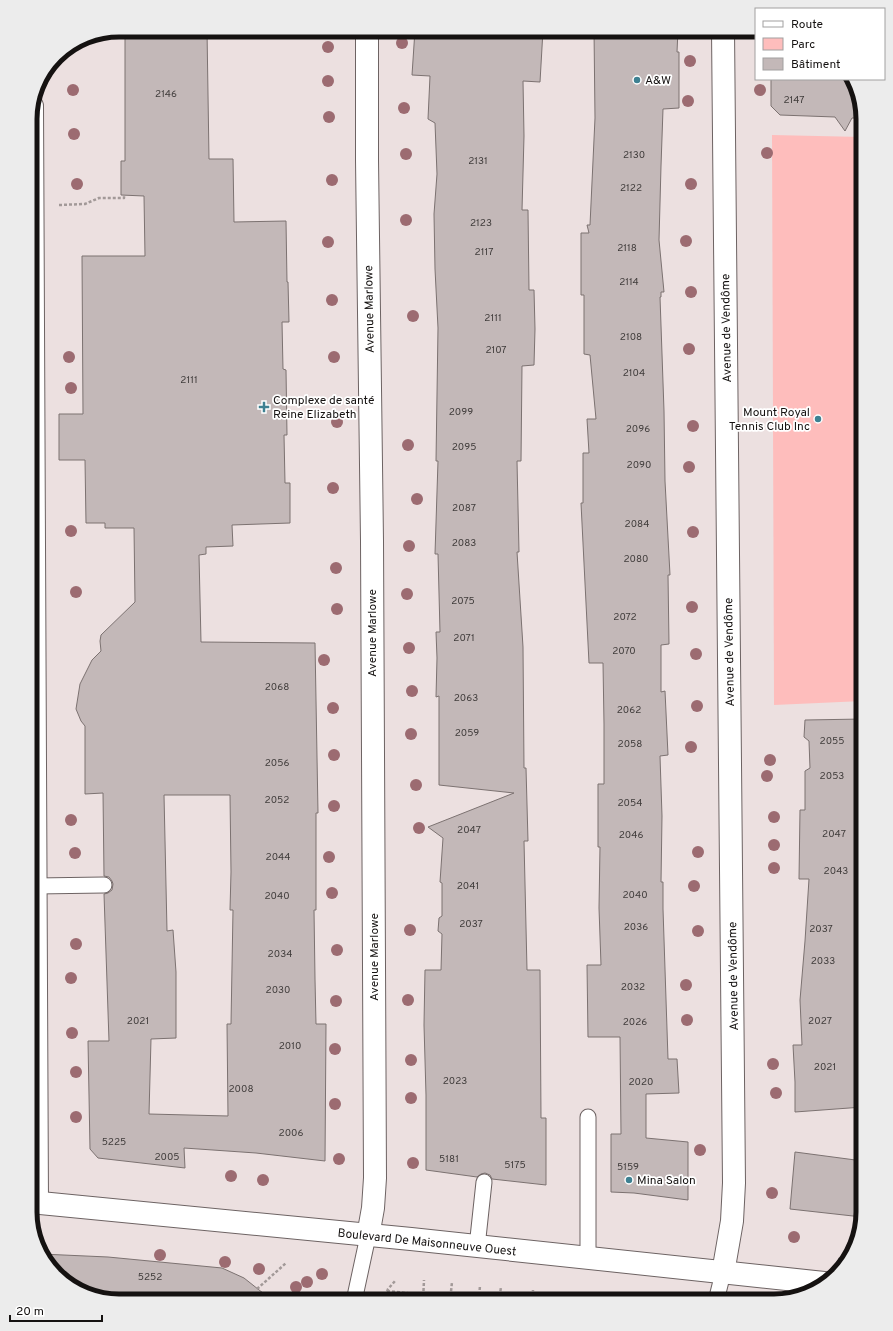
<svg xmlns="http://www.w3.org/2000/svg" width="893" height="1331" viewBox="0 0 893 1331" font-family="Overpass,sans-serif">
	<rect width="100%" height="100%" fill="#ece0e0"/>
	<path fill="#febdbc" d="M772,135L863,137V701L774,705Z"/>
	<g fill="#c3b8b8" stroke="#7c7271" fill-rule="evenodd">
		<path d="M125,30H207L209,159H233L234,222L286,221L287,282H288L289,322H282L283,369L286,370L287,435H284L285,483H290V523L232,525L233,546L206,547V554L199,555L201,642L315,643L318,813H316V910H314L315,979L316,1024H326L325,1161L256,1153L184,1148L185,1168L98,1158L90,1149L88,1041H109L104,894L108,893L112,890L113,884L112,881L109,877L104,876L103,793L85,794V726L81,721L76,709L80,684L92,660L101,651L100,641L101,635L135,602L134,528H105V523H86L85,460H59V414H83L82,256H145L144,196L121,195V161H125ZM164,795H230L231,872L230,910H233L231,1024H227L228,1116L149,1114L151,1039L176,1038V972L173,930L167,931Z"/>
		<path d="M415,30H543L540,82L523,81L524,136L522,210H528L529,290H534L535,329L534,365L522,366L521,461H517L519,552H517L523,647L524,768H526L528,841H524L527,970H540L541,1118H546V1185L492,1179L490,1175L485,1173L481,1174L477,1177L426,1170V1095L424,1025L425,970H441L442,934L438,931L439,918L442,916V883L440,882L443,838L428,827L514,793L439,785V696L436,697L437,658L436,632H440L438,554H435L438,461H436L438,328L435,269L434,214L437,174L435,123L428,119L430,76L412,75Z"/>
		<path d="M594,30H678L677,52H679V108L663,109L661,166L659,240L664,292H661V297H660L664,411L665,481L670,575H668L669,644L661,645V692L665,691L668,755L660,756L662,816L661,882H663V909L668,1059H677L679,1093L646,1094V1138L688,1142V1200L634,1193L611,1192V1134H621L620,1037H588L587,965H601L599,908L600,847H598V784H604V724L603,663H589L581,503H583V453H589L587,419H596L590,355L584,354V295H581V233H589L587,225H590L595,118Z"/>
		<path d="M771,79H852L863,118H852L845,131L835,117L780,115L771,106Z"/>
		<path d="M863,719V1107L795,1112V1082L793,1045H802L800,1000L805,941L809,879H799L800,810H805V771L810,768L809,741L804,737L805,720Z"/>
		<path d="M795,1152L863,1161V1212L862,1217L790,1209Z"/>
		<path d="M41,1254L108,1257L222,1268L244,1278L273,1301H113L74,1289L42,1256Z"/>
	</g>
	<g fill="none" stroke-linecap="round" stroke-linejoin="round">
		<g stroke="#6d6363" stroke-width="17">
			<g id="service">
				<path d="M36,886L104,885"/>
				<path d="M477,1247L484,1182"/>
				<path d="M588,1258V1117"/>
				<path d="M354,1301L368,1236"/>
				<path d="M716,1301L723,1273"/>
			</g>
		</g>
		<g stroke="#6d6363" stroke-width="24">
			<g id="minor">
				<path d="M367,30V160L372,541L375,1178L373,1208L368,1236"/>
				<path d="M723,30L734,1183L732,1221L723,1273"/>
				<path d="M32,106L37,1203"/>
			</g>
		</g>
		<g stroke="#6d6363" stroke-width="24">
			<path id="secondary" d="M30,1202L411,1239L824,1283"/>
		</g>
		<g stroke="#a29998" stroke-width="2.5" stroke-dasharray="3 2" stroke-linecap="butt">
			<path d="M59,205L85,204L99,198H124V195"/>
			<path d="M838,1259L847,1260"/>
			<path d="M257,1289L286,1263"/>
			<path d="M387,1291L482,1301"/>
			<path d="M479,1300L480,1285"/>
			<path d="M384,1301L388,1289L395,1281"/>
			<path d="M423,1301L424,1280"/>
			<path d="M450,1301L452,1282"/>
			<path d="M499,1301L501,1287"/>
			<path d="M532,1301L533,1290"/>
			<path d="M548,1301L550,1292"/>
			<path d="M579,1301L580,1295"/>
			<path d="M632,1301V1300"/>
		</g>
		<use href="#service" stroke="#fff" stroke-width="15"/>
		<use href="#minor" stroke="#fff" stroke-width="22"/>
		<use href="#secondary" stroke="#fff" stroke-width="22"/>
	</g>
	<g fill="#9c6b71">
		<circle cx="402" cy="43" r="6"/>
		<circle cx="328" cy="47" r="6"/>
		<circle cx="690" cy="61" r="6"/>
		<circle cx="328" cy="81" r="6"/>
		<circle cx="73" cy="90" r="6"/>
		<circle cx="760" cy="90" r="6"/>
		<circle cx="688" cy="101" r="6"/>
		<circle cx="404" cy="108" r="6"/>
		<circle cx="329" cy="117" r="6"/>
		<circle cx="74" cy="134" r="6"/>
		<circle cx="767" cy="153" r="6"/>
		<circle cx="406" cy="154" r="6"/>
		<circle cx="332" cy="180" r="6"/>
		<circle cx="77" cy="184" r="6"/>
		<circle cx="691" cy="184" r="6"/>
		<circle cx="406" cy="220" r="6"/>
		<circle cx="686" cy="241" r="6"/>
		<circle cx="328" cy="242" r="6"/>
		<circle cx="691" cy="292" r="6"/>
		<circle cx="332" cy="300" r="6"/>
		<circle cx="413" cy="316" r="6"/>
		<circle cx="689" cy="349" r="6"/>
		<circle cx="69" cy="357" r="6"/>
		<circle cx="334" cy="357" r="6"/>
		<circle cx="71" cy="388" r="6"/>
		<circle cx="337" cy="422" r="6"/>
		<circle cx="693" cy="426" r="6"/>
		<circle cx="408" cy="445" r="6"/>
		<circle cx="689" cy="467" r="6"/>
		<circle cx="333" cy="488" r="6"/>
		<circle cx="417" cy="499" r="6"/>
		<circle cx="71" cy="531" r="6"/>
		<circle cx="693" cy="532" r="6"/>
		<circle cx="409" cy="546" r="6"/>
		<circle cx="336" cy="568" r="6"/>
		<circle cx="76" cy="592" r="6"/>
		<circle cx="407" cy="594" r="6"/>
		<circle cx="692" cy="607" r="6"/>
		<circle cx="337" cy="609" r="6"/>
		<circle cx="409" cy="648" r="6"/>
		<circle cx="696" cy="654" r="6"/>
		<circle cx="324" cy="660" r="6"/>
		<circle cx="412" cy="691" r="6"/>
		<circle cx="697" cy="706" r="6"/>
		<circle cx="333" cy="708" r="6"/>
		<circle cx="411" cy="734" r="6"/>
		<circle cx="691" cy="747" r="6"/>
		<circle cx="334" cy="755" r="6"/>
		<circle cx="770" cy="760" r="6"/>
		<circle cx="767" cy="776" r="6"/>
		<circle cx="416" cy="785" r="6"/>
		<circle cx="334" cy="806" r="6"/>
		<circle cx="774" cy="817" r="6"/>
		<circle cx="71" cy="820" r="6"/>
		<circle cx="419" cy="828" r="6"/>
		<circle cx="774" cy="845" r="6"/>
		<circle cx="698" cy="852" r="6"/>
		<circle cx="75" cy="853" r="6"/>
		<circle cx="329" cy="857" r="6"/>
		<circle cx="774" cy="868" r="6"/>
		<circle cx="694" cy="886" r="6"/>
		<circle cx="332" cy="893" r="6"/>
		<circle cx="410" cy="930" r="6"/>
		<circle cx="698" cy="931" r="6"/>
		<circle cx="76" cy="944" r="6"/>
		<circle cx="337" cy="950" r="6"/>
		<circle cx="71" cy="978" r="6"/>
		<circle cx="686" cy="985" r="6"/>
		<circle cx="408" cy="1000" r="6"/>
		<circle cx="336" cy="1001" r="6"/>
		<circle cx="687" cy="1020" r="6"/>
		<circle cx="72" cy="1033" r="6"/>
		<circle cx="335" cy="1049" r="6"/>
		<circle cx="411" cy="1060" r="6"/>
		<circle cx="773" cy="1064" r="6"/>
		<circle cx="76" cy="1072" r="6"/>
		<circle cx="776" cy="1093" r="6"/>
		<circle cx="411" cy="1098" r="6"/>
		<circle cx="335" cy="1104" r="6"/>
		<circle cx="76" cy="1117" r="6"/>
		<circle cx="700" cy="1150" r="6"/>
		<circle cx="339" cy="1159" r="6"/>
		<circle cx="413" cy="1163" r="6"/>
		<circle cx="231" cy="1176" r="6"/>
		<circle cx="263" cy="1180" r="6"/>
		<circle cx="772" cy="1193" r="6"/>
		<circle cx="794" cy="1237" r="6"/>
		<circle cx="160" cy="1255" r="6"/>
		<circle cx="225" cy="1262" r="6"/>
		<circle cx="259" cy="1269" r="6"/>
		<circle cx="322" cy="1274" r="6"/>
		<circle cx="307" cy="1282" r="6"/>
		<circle cx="296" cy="1287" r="6"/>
	</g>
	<g fill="#3e8192" stroke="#fff" stroke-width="1.5">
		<circle cx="637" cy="80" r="4"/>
		<path d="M262 401h4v4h4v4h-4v4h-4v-4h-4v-4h4z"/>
		<circle cx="818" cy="419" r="4"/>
		<circle cx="629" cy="1180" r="4"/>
	</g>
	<g text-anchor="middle" stroke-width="3.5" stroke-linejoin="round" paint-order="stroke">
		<g font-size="10" fill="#403c3b">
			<text x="166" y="97">2146</text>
			<text x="794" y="103">2147</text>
			<text x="634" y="158">2130</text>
			<text x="478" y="164">2131</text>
			<text x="631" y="191">2122</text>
			<text x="481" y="226">2123</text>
			<text x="627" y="251">2118</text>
			<text x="484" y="255">2117</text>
			<text x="629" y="285">2114</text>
			<text x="493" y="321">2111</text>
			<text x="631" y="340">2108</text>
			<text x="496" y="353">2107</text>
			<text x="634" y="376">2104</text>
			<text x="189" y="383">2111</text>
			<text x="461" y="415">2099</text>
			<text x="638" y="432">2096</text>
			<text x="464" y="450">2095</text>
			<text x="639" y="468">2090</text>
			<text x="464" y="511">2087</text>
			<text x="637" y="527">2084</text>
			<text x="464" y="546">2083</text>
			<text x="636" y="562">2080</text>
			<text x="463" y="604">2075</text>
			<text x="625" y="620">2072</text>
			<text x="464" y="641">2071</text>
			<text x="624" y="654">2070</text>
			<text x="277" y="690">2068</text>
			<text x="466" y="701">2063</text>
			<text x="629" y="713">2062</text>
			<text x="467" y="736">2059</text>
			<text x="832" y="744">2055</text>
			<text x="630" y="747">2058</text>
			<text x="277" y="766">2056</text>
			<text x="832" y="779">2053</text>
			<text x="277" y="803">2052</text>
			<text x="630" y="806">2054</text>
			<text x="469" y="833">2047</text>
			<text x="834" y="837">2047</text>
			<text x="631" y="838">2046</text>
			<text x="278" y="860">2044</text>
			<text x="836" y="874">2043</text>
			<text x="468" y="889">2041</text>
			<text x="635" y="898">2040</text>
			<text x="277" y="899">2040</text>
			<text x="471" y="927">2037</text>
			<text x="636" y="930">2036</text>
			<text x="821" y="932">2037</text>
			<text x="280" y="957">2034</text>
			<text x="823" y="964">2033</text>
			<text x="633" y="990">2032</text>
			<text x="278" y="993">2030</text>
			<text x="138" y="1024">2021</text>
			<text x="820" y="1024">2027</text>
			<text x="635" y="1025">2026</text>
			<text x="290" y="1049">2010</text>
			<text x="825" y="1070">2021</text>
			<text x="455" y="1084">2023</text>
			<text x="641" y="1085">2020</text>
			<text x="241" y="1092">2008</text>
			<text x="291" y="1136">2006</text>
			<text x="114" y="1145">5225</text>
			<text x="167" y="1160">2005</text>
			<text x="449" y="1162">5181</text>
			<text x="515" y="1168">5175</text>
			<text x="628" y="1170">5159</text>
			<text x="150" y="1280">5252</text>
		</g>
		<g font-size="12" fill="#151211" stroke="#fff" text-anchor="start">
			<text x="645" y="84">A&amp;W</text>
			<text x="273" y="404">Complexe de santé<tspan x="273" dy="14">Reine Elizabeth</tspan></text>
			<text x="810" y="416" text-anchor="end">Mount Royal<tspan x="810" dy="14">Tennis Club Inc</tspan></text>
			<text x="637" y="1184">Mina Salon</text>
		</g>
		<g font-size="12" fill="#151211" stroke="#fff">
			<text transform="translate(369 309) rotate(-91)" y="4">Avenue Marlowe</text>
			<text transform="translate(726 328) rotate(-91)" y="4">Avenue de Vendôme</text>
			<text transform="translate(372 633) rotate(-90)" y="4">Avenue Marlowe</text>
			<text transform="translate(729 652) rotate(-91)" y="4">Avenue de Vendôme</text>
			<text transform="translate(374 957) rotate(-90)" y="4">Avenue Marlowe</text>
			<text transform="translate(733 976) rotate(-91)" y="4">Avenue de Vendôme</text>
			<text transform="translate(427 1242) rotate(6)" y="4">Boulevard De Maisonneuve Ouest</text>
		</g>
	</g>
	<path d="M0 0H893V1331H0ZM119 37H774A82 82 0 0 1 856 119V1212A82 82 0 0 1 774 1294H119A82 82 0 0 1 37 1212V119A82 82 0 0 1 119 37Z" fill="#ececec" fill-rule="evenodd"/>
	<path fill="none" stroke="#151211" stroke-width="5" d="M119 37H774A82 82 0 0 1 856 119V1212A82 82 0 0 1 774 1294H119A82 82 0 0 1 37 1212V119A82 82 0 0 1 119 37Z"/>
	<rect x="755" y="8" width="130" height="72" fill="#ffffff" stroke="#a1a0a0"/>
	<rect x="763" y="21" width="20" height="6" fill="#ffffff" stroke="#a1a0a0"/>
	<text x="791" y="28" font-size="12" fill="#151211">Route</text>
	<rect x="763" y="38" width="20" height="12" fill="#febdbc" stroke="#a1a0a0"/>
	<text x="791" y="48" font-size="12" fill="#151211">Parc</text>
	<rect x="763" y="58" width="20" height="12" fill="#c3b8b8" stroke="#a1a0a0"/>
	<text x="791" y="68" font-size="12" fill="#151211">Bâtiment</text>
	<path d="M10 1315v6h92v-6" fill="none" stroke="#151211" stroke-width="2"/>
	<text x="16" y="1315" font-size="12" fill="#151211" stroke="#ffffff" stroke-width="3" paint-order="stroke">20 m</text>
</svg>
